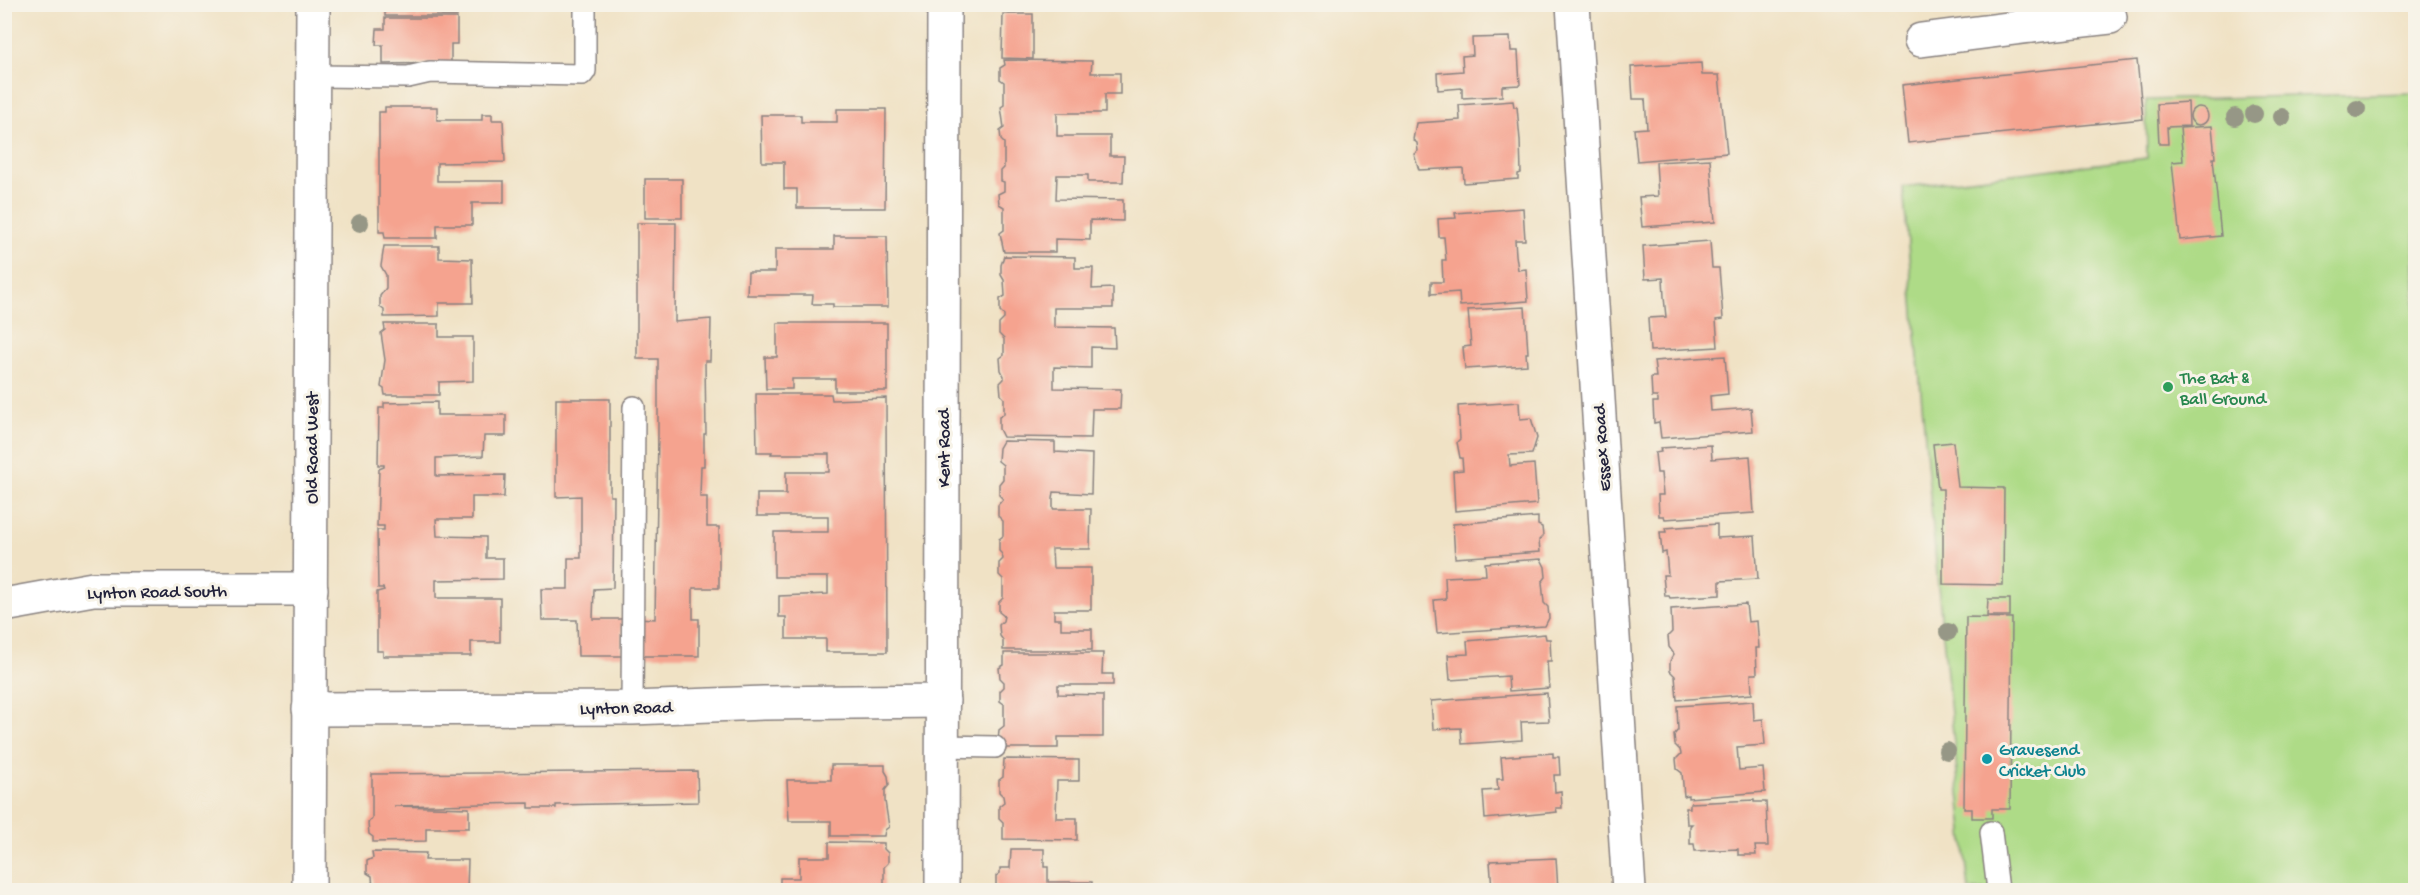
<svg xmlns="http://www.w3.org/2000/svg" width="2420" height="895" viewBox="0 0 2420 895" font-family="'Gochi Hand',sans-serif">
	<rect width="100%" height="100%" fill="#f7f3e8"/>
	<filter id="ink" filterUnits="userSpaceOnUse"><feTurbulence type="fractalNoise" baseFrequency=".0167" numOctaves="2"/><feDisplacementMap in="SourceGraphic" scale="12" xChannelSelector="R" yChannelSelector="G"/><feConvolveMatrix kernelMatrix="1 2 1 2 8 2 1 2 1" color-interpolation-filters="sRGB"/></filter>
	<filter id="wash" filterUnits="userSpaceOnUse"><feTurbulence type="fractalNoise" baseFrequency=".008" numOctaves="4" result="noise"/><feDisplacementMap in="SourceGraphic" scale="24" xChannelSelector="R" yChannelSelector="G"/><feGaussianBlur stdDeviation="1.35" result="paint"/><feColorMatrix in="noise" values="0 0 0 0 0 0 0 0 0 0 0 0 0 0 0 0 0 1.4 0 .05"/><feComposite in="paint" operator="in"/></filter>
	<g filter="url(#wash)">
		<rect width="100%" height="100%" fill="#f0e2c5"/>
		<path fill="#aedb87" stroke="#687e61" stroke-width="1.5" d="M2415,93V890H1969L1938,586L1903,187L2147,158L2146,100Z"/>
		<g id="blocks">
			<g fill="#f5a38f">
				<rect x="385" y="4" width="72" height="12"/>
				<path d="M1003,14H1033V59L1002,58Z"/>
				<path d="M385,18H457V44H451V63L383,64V45H376L377,29H385Z"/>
				<path d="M1510,37L1511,51H1518L1520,85L1502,86V96L1462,98V88L1438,90L1437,73L1463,71L1462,56L1473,55L1472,38Z"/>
				<path d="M1004,60L1092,61L1091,73H1120V94H1105V113H1057V136H1110V156H1124L1123,182H1088V175H1057L1056,199L1123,200V221L1090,220V240L1055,239V252H1004L1000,233L1004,230V207L999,204L998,194L1004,191V182L1001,181V171L1004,168V143L1001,140L1000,131L1004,128L1001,107L1004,105V82L1000,79V68L1005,65Z"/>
				<path d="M2137,60L2143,119L1908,143L1902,85Z"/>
				<path d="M1701,63L1702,75H1719L1727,153L1637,161L1634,129L1647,128L1645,99H1633L1631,67Z"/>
				<path d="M1513,101L1514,107H1517L1520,140L1521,173L1518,174V179L1464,183L1463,168L1419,170L1414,154L1418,151L1417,143L1413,140L1416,123L1460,120L1459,105Z"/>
				<path d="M2188,102L2189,126L2167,127L2168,144H2159L2157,104Z"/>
				<circle cx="2199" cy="116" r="9"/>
				<path d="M385,107H437V120H482V114H492V120H503L505,162L437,163V181H504V203H472V225H437V238H385L384,232H379V112H385Z"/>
				<path d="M837,109H886L885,208H797V189H784V162H762L761,115H801V122H837Z"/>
				<path d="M2212,126L2215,158H2213L2221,236L2180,240L2172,162L2183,161L2180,128Z"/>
				<path d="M1710,159L1715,222L1642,227L1639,197L1658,196L1656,162Z"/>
				<rect x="645" y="179" width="37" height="39"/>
				<path d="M1523,208L1525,240H1515L1516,255L1518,270L1526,269L1528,301L1460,306L1459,292L1431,294V282H1443L1442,260H1446L1444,237H1439L1438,219L1456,218L1455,213Z"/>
				<path d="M637,223H676L675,322L711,319L710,361H705L706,434H704V466H701L700,497H707V527H719V588H693V619H699V656H638L637,618L655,619L658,434V359H637Z"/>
				<path d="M834,236H887L888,307H833V304H812L813,295H747L748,272H775V249H834Z"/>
				<path d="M1710,241L1712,268H1719L1721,293L1723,319L1716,320L1718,347L1650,351L1648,318L1666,317L1664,297L1663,278L1645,279L1643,246Z"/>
				<path d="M384,246H439V258L472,259L473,303H439V316L384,317V310L380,307V296L386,288V275L381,266Z"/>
				<path d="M1004,256L1075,257V268H1093L1092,289L1113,288V308H1054V327L1114,328L1115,348L1091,347V368L1054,367V388L1121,389L1120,409H1092L1091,438L1003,437L999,429V417L1004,414V398L1001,395L1000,383L1004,379V376L1001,370L1000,358L1004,355V339L999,334V324L1004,319V315L1000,311V299L1005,296L1004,280L1001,275V265Z"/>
				<path d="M1525,307L1528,353H1526L1527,365L1465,369L1463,347L1471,346L1468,310Z"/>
				<path d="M777,323H887V391H835V379H792V389H766L765,357H777Z"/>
				<path d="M384,324H439V337H473V381L439,382V395H385L384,389L381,387L385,360L381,333L385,330Z"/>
				<path d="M1725,356L1728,394L1710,396L1711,411L1751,408L1753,431L1661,438L1659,422L1654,423L1653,402H1658V400L1657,397H1652L1651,377H1656L1654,361Z"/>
				<path d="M756,394H831L832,400L886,398L887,652H826V639H786V617H779V596L828,594V577H774V532H828V516H757V494H786V472H829V454H771L772,452H757Z"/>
				<path d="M556,399H610V496H614L613,588L594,589L593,619H622V656H578L577,620H542L541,589H568V558H581V496L556,497Z"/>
				<path d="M437,402V415H506V436H484L483,456L436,458V476L505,475L504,497H472V519H436L437,536L486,537V558H503V579L436,580V598H500V642H471V656H383V651H377V592L384,590L383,588H378L377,530H384V526H377L379,469L384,467V465H378L379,408H384V403Z"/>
				<path d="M1519,402L1520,419L1531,418L1537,438L1532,454L1509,455L1510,466L1534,464L1537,504L1455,511L1453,471L1463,470L1462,458H1460L1457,442L1460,439L1458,406Z"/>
				<path d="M1003,441L1055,442V452L1092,454L1091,494L1054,492L1053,499V509H1091L1090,549H1052L1053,568H1091V610H1054V619H1061V629H1092V650H1003V640L1000,636L999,625L1003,621L1004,616L999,612V602L1003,598V579L999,575V563L1003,559L1002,554L999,551V539L1003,536V521L998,516V505L1003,499L999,495V484L1003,479V465L998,461L999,448Z"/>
				<path d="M1953,442L1958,487L2004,488L2003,585L1943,584V489H1938L1933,444Z"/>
				<path d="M1711,445L1712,459L1750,456L1754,513L1665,519L1664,516H1659L1658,495H1663L1661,473H1657L1655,453L1661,452L1660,448Z"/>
				<path d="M1538,517V525L1542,527L1543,536L1539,540L1540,552L1455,558L1453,524Z"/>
				<path d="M1717,524V538L1755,536L1758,579L1720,581V595L1670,598L1669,596H1665L1663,575H1668L1666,552L1662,553L1660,532H1666L1665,528Z"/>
				<path d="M1541,559L1545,567L1546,577L1542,582L1544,603L1548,607L1549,618L1545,626L1437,633L1434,600L1446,599L1445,577L1486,575L1485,563Z"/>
				<path d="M1988,599H2010V616H1987Z"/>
				<path d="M1746,604L1748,622L1757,621L1759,648H1756L1757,674H1751L1752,694L1677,700L1675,676L1670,671V661L1674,654L1669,647L1668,636L1672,632L1671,609Z"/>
				<path d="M1966,617L2012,618L2010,809H1992V818H1972V809H1964Z"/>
				<path d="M1545,634L1546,639H1550L1551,661H1547L1549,688L1509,691L1508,676L1450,680L1448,655L1468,654L1467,641Z"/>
				<path d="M1004,653H1103L1102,674H1113V685H1058V694L1103,695V737H1058V748H1003L998,740L999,730L1004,726V704L1000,701V691L1004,687V682L1000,678L999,668L1004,665Z"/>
				<path d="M1547,693L1549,721L1521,722L1522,740L1462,744L1461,728L1433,729L1431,701Z"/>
				<path d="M1753,701L1754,720L1763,719L1765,745L1737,747L1739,770L1763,768L1765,792L1688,798V795L1684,796L1682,773L1677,769L1676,759L1681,754L1680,750L1675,745L1674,735L1678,730L1677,706Z"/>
				<path d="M1553,753V757H1559L1560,775H1554L1555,792L1561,791L1562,808H1556L1557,812L1485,819L1483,791L1498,790L1497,779H1503L1501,757Z"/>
				<path d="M1004,759L1079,760V781H1057L1056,818H1077V840L1003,839V822L999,818V806L1004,802L1003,796L999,792V780L1003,777Z"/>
				<path d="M831,765H885V771L888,776L889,785L885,790V801L889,827L885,830L884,836H831V821H789L787,780H831Z"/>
				<path d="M697,771L698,802L556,805V808H529V803L394,806L469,808V828H426V841L373,842V837L369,834L368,823L372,818V774Z"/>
				<path d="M1754,800V802H1766L1768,846H1755L1756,855H1738V849L1695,851L1694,844H1690V826L1692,824H1687L1686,808H1690V803Z"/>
				<path d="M829,842L884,843V849L888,853V863L884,867V888L886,890H780V878H799V857H829Z"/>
				<path d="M1011,849H1044V867H1048V882H1092V890H996V876L1000,873V868H1010Z"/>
				<path d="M372,852L426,853L425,860H468L467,890H373L372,876L367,873V861L373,858Z"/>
				<path d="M1556,858L1558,890H1492L1490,861Z"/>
			</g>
		</g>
	</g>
	<g filter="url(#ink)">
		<use href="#blocks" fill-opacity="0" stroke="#898280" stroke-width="1.5"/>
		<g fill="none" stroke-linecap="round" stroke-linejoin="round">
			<g stroke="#898280" stroke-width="24">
				<g id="lane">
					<path d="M313,76L408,77L430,72L582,75L585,71V4"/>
					<path d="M632,708L634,407"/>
					<path d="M942,746L995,747"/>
					<path d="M1991,832L1998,890"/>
				</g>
			</g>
			<g stroke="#898280" stroke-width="36">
				<g id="street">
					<path d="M1573,4L1629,890"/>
					<path d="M2031,4V26L2110,17"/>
					<path d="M1921,40L2031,26"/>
					<path d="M4,605L93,589H311"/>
					<path d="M309,709L632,708L764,703L943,701"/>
					<path d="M942,890L944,4"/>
				</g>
			</g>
			<g stroke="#898280" stroke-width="36">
				<path id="secondary" d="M309,890L313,4"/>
			</g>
			<use href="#lane" stroke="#fff" stroke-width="21"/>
			<use href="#street" stroke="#fff" stroke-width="33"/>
			<use href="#secondary" stroke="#fff" stroke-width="33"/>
		</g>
		<g fill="#969786">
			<circle cx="2357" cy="109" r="9"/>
			<circle cx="2254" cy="114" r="9"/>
			<circle cx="2235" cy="117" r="9"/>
			<circle cx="2282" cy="117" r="9"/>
			<circle cx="360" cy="223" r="9"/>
			<circle cx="1948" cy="632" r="9"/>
			<circle cx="1947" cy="751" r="9"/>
		</g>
	</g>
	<circle fill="#2e9e5b" stroke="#f7f3e8" stroke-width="2" cx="2168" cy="387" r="6"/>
	<circle fill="#0f9aa8" stroke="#f7f3e8" stroke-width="2" cx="1987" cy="759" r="6"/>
	<g text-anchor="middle" stroke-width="6" stroke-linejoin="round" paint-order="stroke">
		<g font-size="18" fill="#27864d" stroke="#f7f3e8" text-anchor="start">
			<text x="2180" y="383">The Bat &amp;<tspan x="2180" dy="21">Ball Ground</tspan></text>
		</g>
		<g font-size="18" fill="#22223b" stroke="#f7f3e8">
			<text transform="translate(311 448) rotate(-90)" y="6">Old Road West</text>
			<text transform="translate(943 448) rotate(-90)" y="6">Kent Road</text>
			<text transform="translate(1601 448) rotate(-94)" y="6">Essex Road</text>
			<text transform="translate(157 591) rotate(-1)" y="6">Lynton Road South</text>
			<text transform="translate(626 707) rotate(-1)" y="6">Lynton Road</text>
		</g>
		<g font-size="18" fill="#0d838f" stroke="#f7f3e8" text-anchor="start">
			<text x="1999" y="755">Gravesend<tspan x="1999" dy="21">Cricket Club</tspan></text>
		</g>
	</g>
	<rect width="2420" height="895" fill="none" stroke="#f7f3e8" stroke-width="24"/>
</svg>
